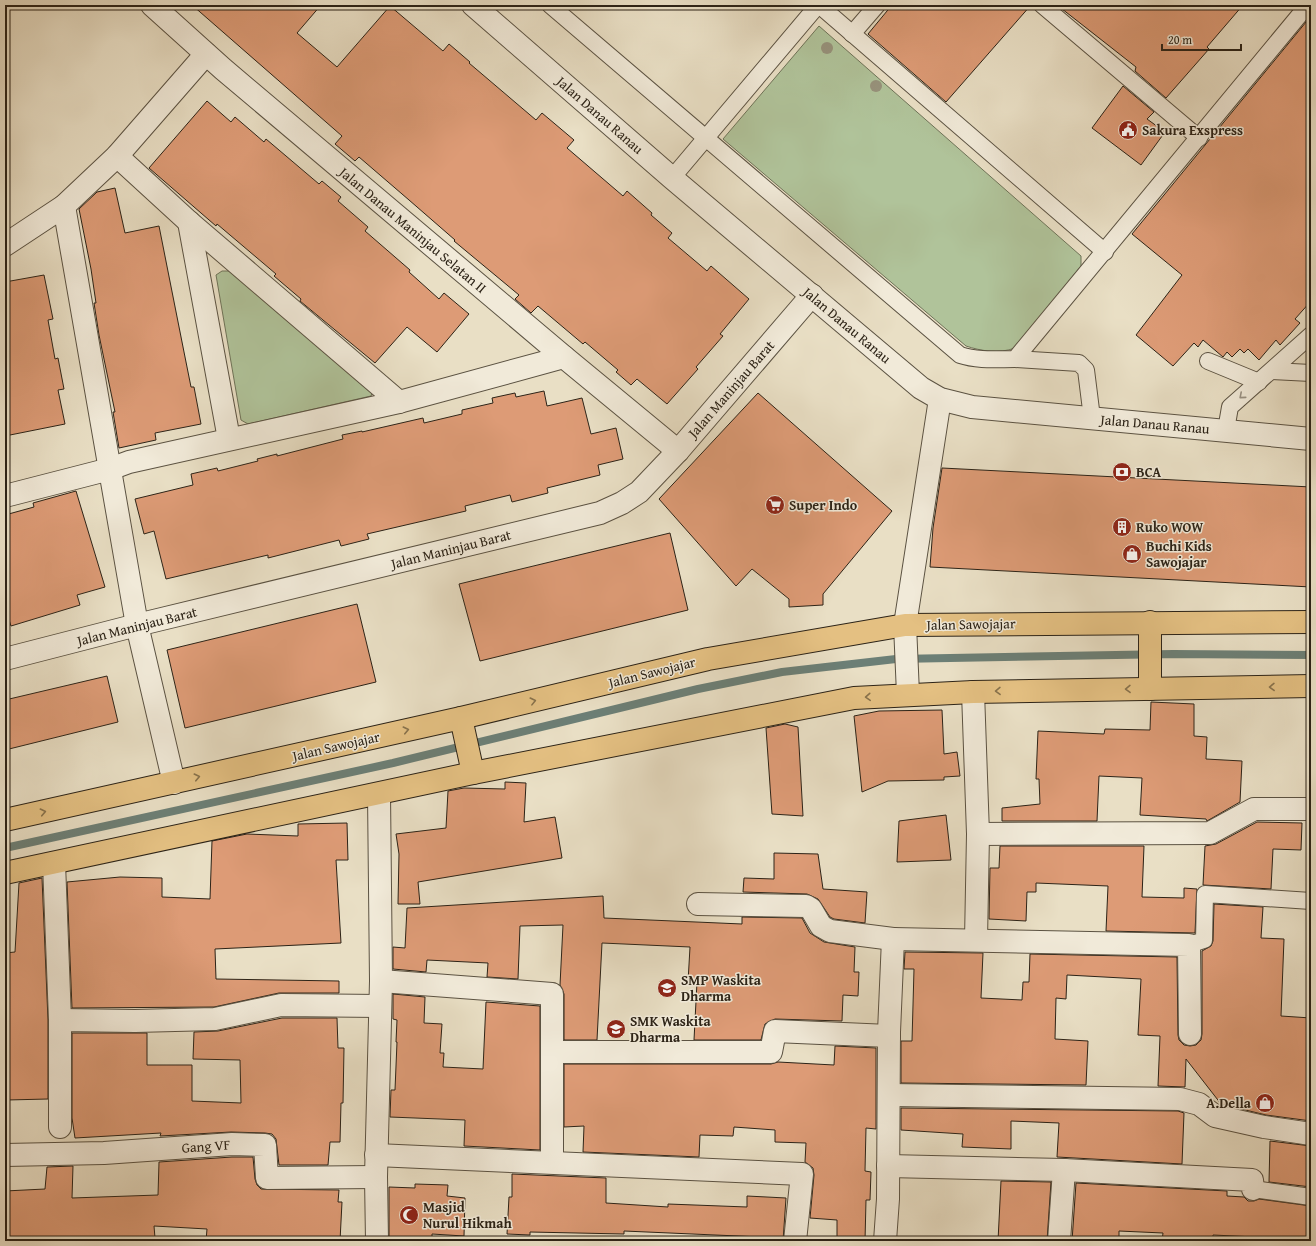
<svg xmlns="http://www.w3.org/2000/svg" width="1316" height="1246" viewBox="0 0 1316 1246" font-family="'Gentium Book Plus',serif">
	<rect width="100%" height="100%" fill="#e9dfc5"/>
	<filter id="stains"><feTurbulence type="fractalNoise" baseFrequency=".005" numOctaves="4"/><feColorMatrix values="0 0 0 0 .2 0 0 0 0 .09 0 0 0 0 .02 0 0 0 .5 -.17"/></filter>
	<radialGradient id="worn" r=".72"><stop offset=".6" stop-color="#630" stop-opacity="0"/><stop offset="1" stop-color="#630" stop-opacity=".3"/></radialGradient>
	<g fill="#b0c39a" stroke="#6e7358">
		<path d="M819,26L1081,256V266L1015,348C999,354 981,351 966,346L723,139Z"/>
		<path d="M222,271H230L374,388L371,396L248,424L241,420L216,275Z"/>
	</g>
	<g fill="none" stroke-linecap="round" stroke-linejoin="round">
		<path stroke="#6c7f76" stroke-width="8" d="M5,848L393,763L698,689L782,672L896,659L1173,654L1311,655"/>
	</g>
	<g fill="#dd9b76" stroke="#2c2317">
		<path d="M192,5H321L297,33L337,67L390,6L443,51L449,44L470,62L469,63L536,120L542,113L574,140L567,148L623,196L627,191L652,213L651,215L672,233L668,238L707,271L711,266L749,299L720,334L723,336L696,367L698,369L667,404L637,379L631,385L616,372L618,370L585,342L583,344L538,306L531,313L515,299L519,295L454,241L455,240L409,200L359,157L355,161L335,144L342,136Z"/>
		<path d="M892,5H1031L946,102L868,34Z"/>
		<path d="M1057,5H1243L1207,47L1209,49L1166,98L1135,71L1136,67Z"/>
		<path d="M1311,16V301L1295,319L1300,323L1280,345L1276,340L1259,360L1248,349L1244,353L1240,349L1232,357L1227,352L1223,357L1203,340L1198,347L1194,343L1173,366L1136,335L1182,275L1132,234Z"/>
		<path d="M1123,86L1154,112L1147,119L1165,132L1141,165L1092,128Z"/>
		<path d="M207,101L231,122L235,117L264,142L266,139L319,184L322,181L341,197L338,201L368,227L365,231L410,270L409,272L439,299L444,293L469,314L437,352L407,327L375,363L300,301L301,299L274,276L276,274L217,224L216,226L149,168Z"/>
		<path d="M115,188L125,233L159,226L184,352L191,387H194L201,424L155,433L156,440L119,448L113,412H115L99,335L94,303H96L91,269L79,209L97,192Z"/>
		<path d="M44,275L53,319L48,320L55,359L58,358L64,389L58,390L65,424L5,436V282Z"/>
		<path d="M544,391L547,406L582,398L591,434L616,428L623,459L598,465L600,475L547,488L548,493L512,502L510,495L465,506L466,511L367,534L369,539L341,546L339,540L268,558V555L166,579L154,531L144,534L135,499L193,485L191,474L217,468L218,471L258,461L257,459L277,454V456L343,439L342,435L362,431V432L423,418L424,423L462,414V410L493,403L492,398L515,393L516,397Z"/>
		<path d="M758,393L892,511L823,594V605L789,607V599L752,569L736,586L659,499Z"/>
		<path d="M942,468L1311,487V587L930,567L933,528Z"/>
		<path d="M76,491L105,587L77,595L80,605L11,626L5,607V515L34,507L33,503Z"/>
		<path d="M670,533L688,610L480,661L459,584Z"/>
		<path d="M357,604L376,682L185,728L167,650Z"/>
		<path d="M107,676L118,722L5,750V700Z"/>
		<path d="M1151,702L1194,704V736L1207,737L1206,759L1242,761L1240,802L1207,821L1206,819L1140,815L1142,778L1099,776L1097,821H1002V808L1040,804L1039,779H1036L1038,731L1104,734L1105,729L1150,730Z"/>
		<path d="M942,710L944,754L957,752L960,776L944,777V780L888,781L862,792L854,716L879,711Z"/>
		<path d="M785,724L798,727L803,816L772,814L766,728Z"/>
		<path d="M505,782L526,783L524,822L555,817L562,858L418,882L420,904H398L399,854L396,834L446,828L448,791L464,788L505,789Z"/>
		<path d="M946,815L951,860L897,862L899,821Z"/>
		<path d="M1257,822L1302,823L1301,850L1273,849L1271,889L1203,885L1205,846L1216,844Z"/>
		<path d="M347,823L348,860H336L341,943L215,949L216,979L339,981V993H279L214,1007L72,1008L67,882L120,877L162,878V897L210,899L212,841L247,834L298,836V824Z"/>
		<path d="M1000,846H1144L1142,897L1184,898V888L1197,889L1195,933L1106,931L1108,886L1036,883V892H1027L1026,921L989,919L990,868H999Z"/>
		<path d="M774,853L818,854L823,889L867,892L865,923L834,919L830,917L818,899L807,894L743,892L744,878L774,879Z"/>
		<path d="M42,878L48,1020V1099L7,1100L5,953L15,952L19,883Z"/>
		<path d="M603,896L604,918L742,924V917L802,918L810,933L824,942L855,947L854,972H859L858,996L843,995L842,1021L775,1019L765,1024L761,1040H694L697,982H688L690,947L602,943L597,1040H564V994L560,985L563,925L520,926L518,979L487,977L488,963L427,960L426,972L393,969V947L405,948L407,908Z"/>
		<path d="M1214,904L1263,907L1261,938L1284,939L1281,1016L1311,1018V1121L1266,1115L1221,1104L1186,1059L1185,1087L1158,1086L1160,1036L1138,1035L1141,979L1067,975L1066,999L1056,998L1055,1039L1088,1041L1086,1085L901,1083V1041H912L914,969H904L905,952L983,953L981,998L1022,1000L1023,982H1029L1030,954L1177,957L1178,1035L1179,1040L1184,1045L1190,1046L1196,1045L1201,1040L1202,1034V951L1211,946L1213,941Z"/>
		<path d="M393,994L425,997L424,1023L442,1024L440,1053H444L443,1067L483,1069L486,1002L540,1006V1150L464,1146L465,1120L390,1117L391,1090H395L397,1042H396L397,1020L393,1019Z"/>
		<path d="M282,1018H337L338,1048H344L343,1103H341L340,1142H330L328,1165H279L276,1139L272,1134L265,1133L231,1132L160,1136L161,1133L75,1138L72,1118V1033H147V1065H192V1101L241,1103L240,1060L193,1059L194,1032L218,1031Z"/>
		<path d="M835,1046L876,1048V1129L866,1128L865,1171L871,1172L870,1200H866L865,1241H837V1220L810,1218L814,1175L813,1168L805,1162L806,1143L775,1142V1130L734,1127L733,1136L700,1135L699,1157L583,1152L584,1126L564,1127V1064H771L778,1062L834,1065Z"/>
		<path d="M901,1108L1178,1111L1184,1113L1182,1164L1057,1157L1059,1123L1011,1121V1149L962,1147L963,1134L901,1130Z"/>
		<path d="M1270,1141L1311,1146V1187L1269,1182Z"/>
		<path d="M232,1157H253L255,1179L257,1185L261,1189L339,1190L338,1202H342L340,1241H206L207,1229L154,1226L155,1238L128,1239V1241H6L5,1191L45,1189L47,1167L73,1166L72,1198L158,1195L159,1162Z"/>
		<path d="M512,1174L606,1178V1203L668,1207V1204L747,1207V1196L786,1198L783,1241L760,1240L761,1237L624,1231V1234L530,1232V1235L507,1234L509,1197H512Z"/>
		<path d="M1001,1181L1051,1182L1047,1241H998Z"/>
		<path d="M1076,1183L1227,1191V1196L1244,1197L1248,1201H1254L1259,1199L1311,1206V1241H1255V1237L1213,1235V1241H1162L1163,1233L1119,1231V1241H1072Z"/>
		<path d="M415,1184L448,1185L447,1196L465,1198L464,1236L432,1234V1241H389V1187L415,1188Z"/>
	</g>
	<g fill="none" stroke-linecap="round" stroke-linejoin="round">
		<g stroke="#5b5242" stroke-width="18">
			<g id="service">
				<path d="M550,5L960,355C978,361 997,359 1015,359L1307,6"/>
				<path d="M819,5L1105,252"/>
				<path d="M1042,5L1199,138"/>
				<path d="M852,34L877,5"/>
				<path d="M672,178L818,5"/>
				<path d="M1015,359L1079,363L1086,370L1092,418"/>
				<path d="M1208,361L1259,382"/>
				<path d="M1272,371L1311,373"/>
				<path d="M1226,430L1230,407L1311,335"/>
				<path d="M1189,945L1204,940L1205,894L1311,901"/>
				<path d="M1253,1189L1311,1197"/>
			</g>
		</g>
		<g stroke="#5b5242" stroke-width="24">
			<g id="minor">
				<path d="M152,5L223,69L564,357L678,451"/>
				<path d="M473,5L672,178L921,388L940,399L972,407L1311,439"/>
				<path d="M117,156L189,222L399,402"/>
				<path d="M64,206L137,625L174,783"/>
				<path d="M189,222L229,439"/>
				<path d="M5,245L64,206L117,156L206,54"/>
				<path d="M5,496L110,469L129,462L399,402L564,357"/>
				<path d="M5,659L137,625L600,513L622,503L639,492L678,451L812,295"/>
				<path d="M973,692L978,834L976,940"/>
				<path d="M908,694L905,625L940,399"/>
				<path d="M978,834L1210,833L1254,809H1311"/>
				<path d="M54,863L60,1020"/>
				<path d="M698,904L806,906L811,909L821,926L830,931L893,939"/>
				<path d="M381,981L552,994V1162"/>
				<path d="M553,1052H771L775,1031L889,1036"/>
				<path d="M889,1095L1180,1099L1199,1104L1215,1116L1264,1127L1311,1134"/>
				<path d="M60,1127V1020L135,1021L215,1019L281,1005L380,1006"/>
				<path d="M5,1155L104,1153L232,1144L265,1145L267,1178L376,1177"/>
				<path d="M376,1155L802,1174L795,1241"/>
				<path d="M888,1166L1064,1170L1252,1180L1253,1189"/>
				<path d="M377,1241L376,1177L381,981L379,794"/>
				<path d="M885,1241L888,1199L889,1032L893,939L1189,945L1190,1034"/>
				<path d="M1059,1241L1064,1170"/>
			</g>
		</g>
		<g stroke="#2c2317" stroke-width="24">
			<g id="primary">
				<path d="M1150,622V689"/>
				<path d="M461,718L473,773"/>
				<path d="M5,820L461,718L708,659L905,625L1311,622"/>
				<path d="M5,873L473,773L854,698L973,692L1311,686"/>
			</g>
		</g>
		<use href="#service" stroke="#f1ead9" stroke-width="16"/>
		<use href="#minor" stroke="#f1ead9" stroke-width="22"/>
		<use href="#primary" stroke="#e4c082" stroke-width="22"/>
	</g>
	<g fill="#97927b">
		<circle cx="827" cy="48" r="6"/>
		<circle cx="876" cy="86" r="6"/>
	</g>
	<defs><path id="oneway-chevron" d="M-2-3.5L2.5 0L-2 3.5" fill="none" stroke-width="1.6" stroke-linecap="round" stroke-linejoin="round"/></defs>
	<use stroke="#989082" href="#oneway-chevron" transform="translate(1242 396) rotate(139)"/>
	<g stroke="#88724c">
		<use href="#oneway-chevron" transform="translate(1272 687) rotate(179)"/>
		<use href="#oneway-chevron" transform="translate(1128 689) rotate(179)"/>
		<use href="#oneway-chevron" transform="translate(998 691) rotate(179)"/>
		<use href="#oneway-chevron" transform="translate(868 697) rotate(176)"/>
		<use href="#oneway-chevron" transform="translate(533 701) rotate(-14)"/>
		<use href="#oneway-chevron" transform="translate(406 730) rotate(-13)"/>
		<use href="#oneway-chevron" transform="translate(197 777) rotate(-13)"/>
		<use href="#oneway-chevron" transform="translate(43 812) rotate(-12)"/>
	</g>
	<defs>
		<g id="civic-disc" transform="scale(1)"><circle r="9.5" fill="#8f2418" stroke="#f1ead9"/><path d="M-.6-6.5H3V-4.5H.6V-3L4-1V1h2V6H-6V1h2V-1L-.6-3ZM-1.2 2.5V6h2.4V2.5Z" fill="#fff"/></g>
		<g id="bank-disc" transform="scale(1)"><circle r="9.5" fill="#8f2418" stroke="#f1ead9"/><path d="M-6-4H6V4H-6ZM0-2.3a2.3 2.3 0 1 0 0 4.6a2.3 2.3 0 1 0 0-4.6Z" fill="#fff"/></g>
		<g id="supermarket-disc" transform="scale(1)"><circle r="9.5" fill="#8f2418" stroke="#f1ead9"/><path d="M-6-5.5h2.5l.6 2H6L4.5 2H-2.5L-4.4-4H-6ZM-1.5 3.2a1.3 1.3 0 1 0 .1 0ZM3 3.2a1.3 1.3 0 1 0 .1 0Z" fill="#fff"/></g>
		<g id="building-disc" transform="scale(1)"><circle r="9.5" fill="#8f2418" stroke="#f1ead9"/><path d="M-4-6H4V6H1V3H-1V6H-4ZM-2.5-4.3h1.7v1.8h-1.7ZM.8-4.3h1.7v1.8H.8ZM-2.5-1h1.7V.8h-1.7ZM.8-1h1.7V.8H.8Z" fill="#fff"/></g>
		<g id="shop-disc" transform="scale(1)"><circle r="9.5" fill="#8f2418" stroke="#f1ead9"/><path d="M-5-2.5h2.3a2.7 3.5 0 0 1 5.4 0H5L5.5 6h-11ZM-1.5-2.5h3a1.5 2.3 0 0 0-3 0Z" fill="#fff"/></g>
		<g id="school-disc" transform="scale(1)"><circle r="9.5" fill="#8f2418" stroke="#f1ead9"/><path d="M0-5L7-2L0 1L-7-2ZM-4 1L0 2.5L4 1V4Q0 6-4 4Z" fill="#fff"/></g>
		<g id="mosque-disc" transform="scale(1)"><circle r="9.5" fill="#8f2418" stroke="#f1ead9"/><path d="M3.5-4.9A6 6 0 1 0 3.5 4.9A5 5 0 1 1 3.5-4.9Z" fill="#fff"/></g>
	</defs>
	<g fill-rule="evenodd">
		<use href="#civic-disc" x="1128" y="130"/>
		<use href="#bank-disc" x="1122" y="472"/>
		<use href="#supermarket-disc" x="775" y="505"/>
		<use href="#building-disc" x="1122" y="527"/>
		<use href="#shop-disc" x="1132" y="554"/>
		<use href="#school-disc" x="667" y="988"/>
		<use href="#school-disc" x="616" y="1029"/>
		<use href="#shop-disc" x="1265" y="1103"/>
		<use href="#mosque-disc" x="409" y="1215"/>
	</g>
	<g text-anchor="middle" stroke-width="3" stroke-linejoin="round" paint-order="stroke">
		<g font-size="14" fill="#2c2317" stroke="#f1ead9">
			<text transform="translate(600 115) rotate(41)" y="5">Jalan Danau Ranau</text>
			<text transform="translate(413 230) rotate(40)" y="5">Jalan Danau Maninjau Selatan II</text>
			<text transform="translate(847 325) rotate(40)" y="5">Jalan Danau Ranau</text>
			<text transform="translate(731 389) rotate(-49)" y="5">Jalan Maninjau Barat</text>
			<text transform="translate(1155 424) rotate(5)" y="5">Jalan Danau Ranau</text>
			<text transform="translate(451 549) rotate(-14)" y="5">Jalan Maninjau Barat</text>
			<text transform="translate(971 624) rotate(-1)" y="5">Jalan Sawojajar</text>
			<text transform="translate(137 626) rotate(-14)" y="5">Jalan Maninjau Barat</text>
			<text transform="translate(652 672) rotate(-14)" y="5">Jalan Sawojajar</text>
			<text transform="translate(336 746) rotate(-13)" y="5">Jalan Sawojajar</text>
			<text transform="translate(206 1146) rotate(-4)" y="5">Gang VF</text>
		</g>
		<g font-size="14" font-weight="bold" fill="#2c2317" stroke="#f1ead9" text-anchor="start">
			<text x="1142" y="135">Sakura Exspress</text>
			<text x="1136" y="477">BCA</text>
			<text x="789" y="510">Super Indo</text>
			<text x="1136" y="532">Ruko WOW</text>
			<text x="1146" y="551">Buchi Kids<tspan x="1146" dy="16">Sawojajar</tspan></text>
			<text x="681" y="985">SMP Waskita<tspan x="681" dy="16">Dharma</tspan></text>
			<text x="630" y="1026">SMK Waskita<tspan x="630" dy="16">Dharma</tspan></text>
			<text x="1251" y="1108" text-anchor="end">A.Della</text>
			<text x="423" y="1212">Masjid<tspan x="423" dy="16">Nurul Hikmah</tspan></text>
		</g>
	</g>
	<rect width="1316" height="1246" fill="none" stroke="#e9dfc5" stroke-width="20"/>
	<rect x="6" y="6" width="1304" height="1234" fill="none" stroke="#2c2317" stroke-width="2"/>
	<rect x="10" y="10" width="1296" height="1226" fill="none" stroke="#2c2317"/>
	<path d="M1162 44v6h79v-6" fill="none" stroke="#2c2317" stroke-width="2"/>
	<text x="1168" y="44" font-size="12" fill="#2c2317" stroke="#f1ead9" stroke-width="3" paint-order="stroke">20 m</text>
	<rect width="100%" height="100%" filter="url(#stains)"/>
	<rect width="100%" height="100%" fill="url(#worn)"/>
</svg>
